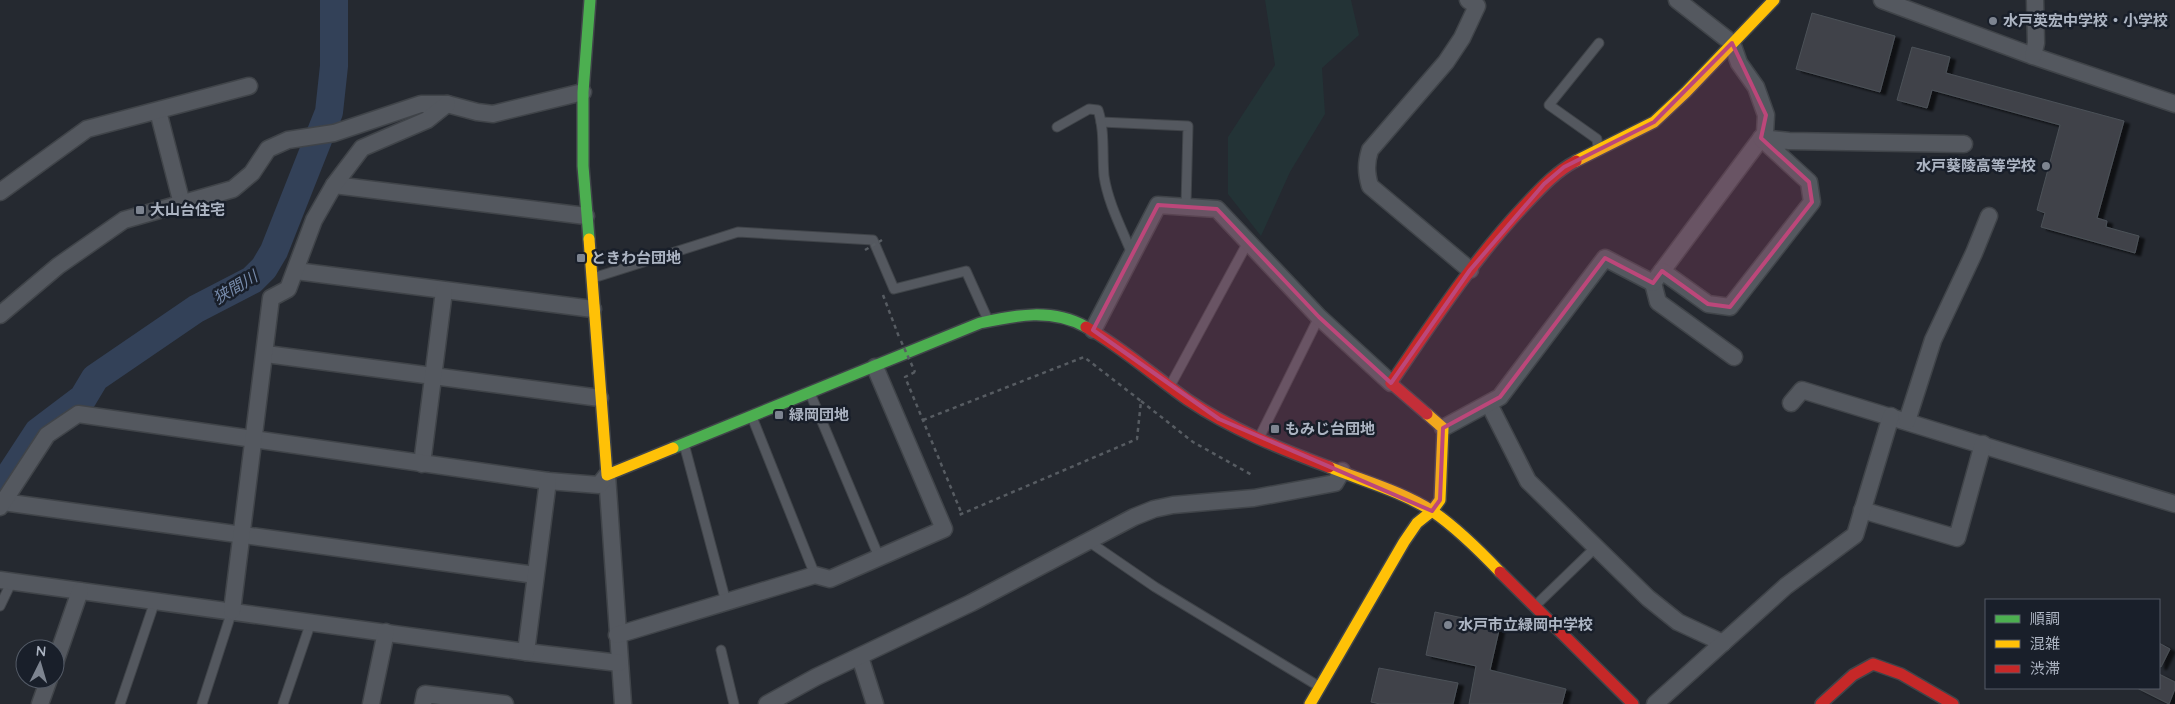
<svg xmlns="http://www.w3.org/2000/svg" width="2175" height="704" viewBox="0 0 2175 704" font-family="Quicksand,'Noto Sans JP',sans-serif">
	<defs>
		<filter id="shadow"><feDropShadow dx="5.5" dy="3" stdDeviation="1" flood-color="#0009"/></filter>
	</defs>
	<rect width="100%" height="100%" fill="#252930"/>
	<path fill="#233336" d="M1265,0H1351L1359,35L1322,68L1325,114L1290,172L1261,236L1228,194V137L1275,65Z"/>
	<g fill="none" stroke-linecap="round" stroke-linejoin="round">
		<path stroke="#334158" stroke-width="28" d="M0,490L38,432L83,398L95,378L196,309L252,280L264,268L274,251L329,112L334,66V0"/>
	</g>
	<g fill="#3f4349" stroke="#4c5158" filter="url(#shadow)">
		<path d="M1812,13L1895,36L1880,92L1796,69Z"/>
		<path d="M1912,47L1950,57L1946,73L2124,121L2097,218L2107,221L2106,227L2139,236L2135,253L2041,227L2045,213L2037,210L2060,125L1932,90L1927,108L1897,100Z"/>
		<path d="M1435,612L1500,626L1490,670L1566,689L1562,704H1469L1476,666L1426,655Z"/>
		<path d="M2159,643L2170,649L2161,667L2159,666Z"/>
		<path d="M1379,668L1458,683L1453,704H1380L1371,702Z"/>
		<path d="M2159,674L2175,682V689L2169,704L2137,688H2159Z"/>
	</g>
	<g fill="none" stroke-linecap="round" stroke-linejoin="round">
		<g stroke="#404449" stroke-width="11">
			<g id="lane">
				<path d="M1101,122L1188,126L1186,205"/>
				<path d="M1057,127L1089,109L1098,110C1105,131 1102,154 1104,176C1108,203 1122,229 1132,254"/>
				<path d="M1598,148L1597,139L1549,105L1599,43"/>
				<path d="M593,278L738,232L873,240L894,289L966,271L988,320"/>
				<path d="M1170,386L1248,242"/>
				<path d="M810,393L879,557"/>
				<path d="M752,417L815,575"/>
				<path d="M1259,438L1319,317"/>
				<path d="M684,444L726,602"/>
				<path d="M1088,541L1155,587L1320,687"/>
				<path d="M0,606L12,581"/>
				<path d="M1535,606L1596,547"/>
				<path d="M721,650L734,704"/>
				<path d="M120,704L155,601"/>
				<path d="M202,704L232,611"/>
				<path d="M283,704L311,622"/>
			</g>
		</g>
		<g stroke="#404449" stroke-width="19">
			<g id="street">
				<path d="M1468,0L1477,6L1462,38L1446,62L1370,150C1366,163 1366,172 1370,186L1470,270"/>
				<path d="M1677,0L1732,43L1739,63L1756,87L1766,115L1765,133L1653,283L1658,302L1734,357"/>
				<path d="M1882,0L2033,56L2175,104"/>
				<path d="M2033,56L2036,43L2035,0"/>
				<path d="M158,111L182,204"/>
				<path d="M334,185L586,216"/>
				<path d="M0,192L87,129L249,86"/>
				<path d="M296,271L593,309"/>
				<path d="M1662,271L1708,304L1730,307L1812,202L1809,182L1761,138L1789,141L1964,144"/>
				<path d="M0,315L58,266L124,220L233,189L252,173L268,149L288,140L334,133L421,104H447L477,112L493,114L583,92"/>
				<path d="M1093,330L1158,205L1217,209L1319,317L1391,383"/>
				<path d="M266,354L600,398"/>
				<path d="M1791,403L1802,390L2175,504"/>
				<path d="M1489,404L1528,481L1648,598L1678,622L1723,643"/>
				<path d="M1907,421L1933,340L1974,253L1989,216"/>
				<path d="M1443,428L1500,397L1605,258L1653,283"/>
				<path d="M422,464L444,291"/>
				<path d="M607,475L623,704"/>
				<path d="M3,502L535,575"/>
				<path d="M0,507L47,435L78,414L548,481L599,485L607,475"/>
				<path d="M1862,510L1957,538L1983,444"/>
				<path d="M0,580L526,652L619,663"/>
				<path d="M232,611L271,298L288,289L314,220L334,185L362,148L427,120L447,104"/>
				<path d="M617,635L815,575L830,579L944,529L875,367"/>
				<path d="M526,652L548,481"/>
				<path d="M860,657L875,704"/>
				<path d="M55,663L80,591"/>
				<path d="M40,704L49,679"/>
				<path d="M371,704L386,632"/>
				<path d="M423,704L425,694L505,704"/>
				<path d="M767,704L816,677L971,603L1134,517L1154,509L1173,505L1254,498L1335,483L1342,471"/>
				<path d="M1655,704L1786,586L1855,535L1891,416"/>
			</g>
		</g>
		<g stroke="#404449" stroke-width="14">
			<g id="fast">
				<path d="M589,239L583,166V92L590,0"/>
				<path d="M673,448L980,323C1016,315 1052,308 1086,327"/>
			</g>
		</g>
		<g stroke="#404449" stroke-width="14">
			<g id="slow">
				<path d="M1576,161L1654,122L1686,92L1774,0"/>
				<path d="M589,239L607,475L673,448"/>
				<path d="M1329,467C1363,481 1401,491 1432,511C1457,528 1479,550 1500,572"/>
				<path d="M1310,704L1404,542L1417,523L1432,511L1440,500L1443,428L1427,414"/>
			</g>
		</g>
		<g stroke="#404449" stroke-width="14">
			<g id="jam">
				<path d="M1086,327C1123,348 1154,376 1188,400C1231,429 1281,449 1329,467"/>
				<path d="M1427,414L1391,383C1433,322 1473,260 1524,206C1540,189 1555,172 1576,161"/>
				<path d="M1500,572L1633,704"/>
				<path d="M1821,704L1853,675L1873,664L1901,674L1953,704"/>
			</g>
		</g>
		<g stroke="#575c62" stroke-width="2.5" stroke-dasharray="4 4" stroke-linecap="butt">
			<path d="M883,295L899,337"/>
			<path d="M915,372L905,377L961,512"/>
			<path d="M1141,401L1193,442L1252,475"/>
			<path d="M923,420L1084,357L1141,401L1137,439L959,515"/>
		</g>
		<use href="#lane" stroke="#54585f" stroke-width="9"/>
		<use href="#street" stroke="#54585f" stroke-width="16"/>
		<use href="#fast" stroke="#4caf50" stroke-width="11"/>
		<use href="#slow" stroke="#ffc107" stroke-width="11"/>
		<use href="#jam" stroke="#c62828" stroke-width="11"/>
		<g stroke="#575c62" stroke-width="2.5" stroke-dasharray="4 4" stroke-linecap="butt">
			<path d="M865,250L882,240"/>
			<path d="M901,341L915,372"/>
		</g>
	</g>
	<path fill="#bc477a" fill-opacity="0.2" stroke="#bc477a" stroke-width="4" stroke-linejoin="round" d="M1732,43L1766,115L1761,138L1809,182L1812,202L1730,307L1708,304L1662,271L1653,283L1605,258L1500,397L1443,428L1440,500L1432,511L1219,419L1093,330L1158,205L1217,209L1319,317L1391,383L1470,270L1544,184L1564,167L1654,122Z"/>
	<g fill="#7d8490" stroke="#191f2a" stroke-width="2">
		<circle cx="1993" cy="21" r="5"/>
		<circle cx="2046" cy="166" r="5"/>
		<rect x="135" y="205" width="10" height="10" rx="2.5"/>
		<rect x="576" y="253" width="10" height="10" rx="2.5"/>
		<rect x="774" y="410" width="10" height="10" rx="2.5"/>
		<rect x="1270" y="424" width="10" height="10" rx="2.5"/>
		<circle cx="1448" cy="625" r="5"/>
	</g>
	<g text-anchor="middle" stroke-width="5" stroke-linejoin="round" paint-order="stroke">
		<g font-size="15" font-weight="bold" fill="#adb5c3" stroke="#191f2a" text-anchor="start">
			<text x="2003" y="26">水戸英宏中学校・小学校</text>
			<text x="2036" y="171" text-anchor="end">水戸葵陵高等学校</text>
			<text x="150" y="215">大山台住宅</text>
			<text x="591" y="263">ときわ台団地</text>
			<text x="789" y="420">緑岡団地</text>
			<text x="1285" y="434">もみじ台団地</text>
			<text x="1458" y="630">水戸市立緑岡中学校</text>
		</g>
		<g font-size="16" font-style="italic" fill="#768aaa" stroke="#191f2a">
			<text transform="translate(235 287) rotate(-31)" y="6">狭間川</text>
		</g>
	</g>
	<rect x="1985" y="599" width="175" height="90" fill="#191f2a" stroke="#545b67"/>
	<rect x="1995" y="615" width="25" height="8" fill="#4caf50" stroke="#545b67"/>
	<text x="2030" y="624" font-size="15" fill="#adb5c3">順調</text>
	<rect x="1995" y="640" width="25" height="8" fill="#ffc107" stroke="#545b67"/>
	<text x="2030" y="649" font-size="15" fill="#adb5c3">混雑</text>
	<rect x="1995" y="665" width="25" height="8" fill="#c62828" stroke="#545b67"/>
	<text x="2030" y="674" font-size="15" fill="#adb5c3">渋滞</text>
	<g transform="translate(40 664) rotate(5)"><circle r="24" fill="#191f2a" stroke="#545b67"/>
	<path d="M0-4L9 19L0 12L-9 19Z" fill="#7d8490"/>
	<text y="-8" font-size="14" font-weight="bold" text-anchor="middle" fill="#adb5c3">N</text>
	</g>
</svg>
